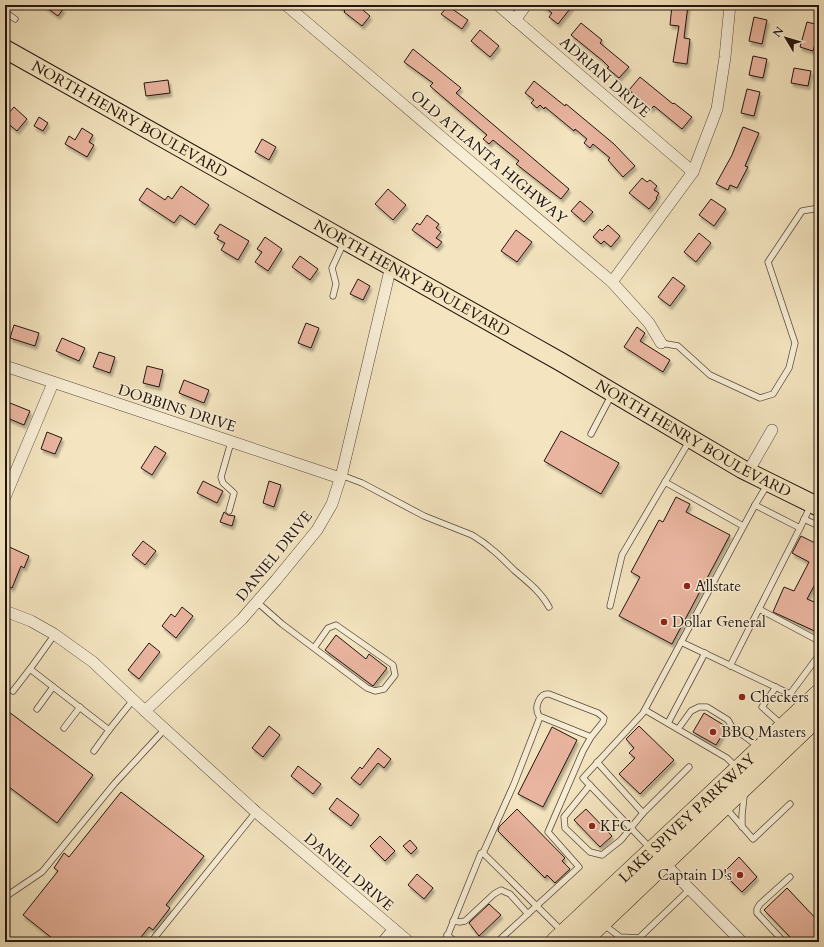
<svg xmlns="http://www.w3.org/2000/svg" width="824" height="947" viewBox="0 0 824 947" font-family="Cardo,serif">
	<defs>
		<filter id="shadow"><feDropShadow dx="2" dy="3.5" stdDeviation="1" flood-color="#0004"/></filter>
	</defs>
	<rect width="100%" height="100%" fill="#f4e5c0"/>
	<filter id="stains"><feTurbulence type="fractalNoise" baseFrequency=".005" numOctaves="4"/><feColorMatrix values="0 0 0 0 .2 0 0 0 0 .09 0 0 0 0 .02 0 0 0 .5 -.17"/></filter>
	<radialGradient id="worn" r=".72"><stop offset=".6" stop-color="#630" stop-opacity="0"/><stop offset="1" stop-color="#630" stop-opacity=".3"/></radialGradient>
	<g fill="#eab5a0" stroke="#22150e" filter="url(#shadow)">
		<path d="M43,5H58L63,9L58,16Z"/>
		<path d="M338,5H357L370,16L362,26L344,12L345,11Z"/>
		<path d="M542,5H573L558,24L549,17L552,13Z"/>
		<path d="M672,5H688L684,38L690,39L687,64L673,62L679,26L670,25Z"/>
		<path d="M448,6L468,20L462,29L441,14Z"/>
		<path d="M754,17L767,20L762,44L749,41Z"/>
		<path d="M807,22L819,25V30L813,51L800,47Z"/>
		<path d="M581,23L602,40L600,43L629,67L619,78L607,68L609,67L603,61L571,35Z"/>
		<path d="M480,30L499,46L490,57L471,41Z"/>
		<path d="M413,49L461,88L456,93L569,189L561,199L516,164L519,161L493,140L489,144L483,139L487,135L430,86L433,83L404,62Z"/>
		<path d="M753,56L767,59L763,78L749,75Z"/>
		<path d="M794,68L811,71L808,86L791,83Z"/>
		<path d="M640,77L673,104L674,103L692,117L682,129L654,106L651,109L629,90Z"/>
		<path d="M168,80L170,93L146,96L144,83Z"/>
		<path d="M534,81L565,106L566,104L614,144L635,166L623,177L608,160L610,158L593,144L590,148L584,143L587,139L575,129L574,131L545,107L544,109L540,105L537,108L531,103L534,100L525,93Z"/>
		<path d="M747,89L760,92L754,116L741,113Z"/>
		<path d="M14,107L27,119L17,131L5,121V117Z"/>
		<path d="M39,117L48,123L43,131L34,126Z"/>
		<path d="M743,127L759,133L745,166L748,167L737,188L730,185L728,190L716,184L732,155Z"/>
		<path d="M82,128L93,135L89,142L94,145L87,157L65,144L69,136L75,140Z"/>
		<path d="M262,139L276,147L269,160L255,152Z"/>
		<path d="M642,178L647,182L650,180L657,186L654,190L659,193L656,198L657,199L649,209L629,193Z"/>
		<path d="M181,186L209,205L195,225L180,215L174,223L139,200L147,188L165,200L168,196L172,199Z"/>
		<path d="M388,189L406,205L393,220L375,204Z"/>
		<path d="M711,199L726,209L714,226L699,215Z"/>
		<path d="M580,201L593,212L584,222L571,211Z"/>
		<path d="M427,215L439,224L436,228L441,232L436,238L442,242L437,248L412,230L417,223L420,225Z"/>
		<path d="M220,224L249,241L238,260L221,250L225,243L217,239L219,236L214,233Z"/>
		<path d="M608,225L620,236L611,247L604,241L601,244L593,237L600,229L602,231Z"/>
		<path d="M516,230L532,242L517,262L501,251Z"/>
		<path d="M699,233L711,243L696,262L684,252Z"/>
		<path d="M265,237L282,249L268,271L255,262L262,252L257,249Z"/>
		<path d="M300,256L318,269L310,280L292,267Z"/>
		<path d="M673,277L685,286L670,306L658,297Z"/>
		<path d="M358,279L370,286L363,300L350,294Z"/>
		<path d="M306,323L319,328L311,348L298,343Z"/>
		<path d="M14,325L39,333L35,346L10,338Z"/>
		<path d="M637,327L645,333L640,341L670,360L663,372L624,347Z"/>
		<path d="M62,338L85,348L79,361L56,351Z"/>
		<path d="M99,352L115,357L110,373L93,367Z"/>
		<path d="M147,366L163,370L159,387L143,383Z"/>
		<path d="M184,380L209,390L204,403L179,393Z"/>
		<path d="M5,401L30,411L24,425L5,417Z"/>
		<path d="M561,431L619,463L601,494L544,461Z"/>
		<path d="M47,432L62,438L55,454L41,449Z"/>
		<path d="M155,446L166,453L152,475L141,468Z"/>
		<path d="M203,481L223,491L217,503L197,493Z"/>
		<path d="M269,481L281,485L274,507L263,503Z"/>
		<path d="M676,497L690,504L686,512L730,535L672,644L619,616L640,577L631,572L659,520L663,522Z"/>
		<path d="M224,512L228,515L235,516L232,526L220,522Z"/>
		<path d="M801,536L819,545V559L815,566L819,568V577L807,599L819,604V633L773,612L784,587L794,591L809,562L792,553Z"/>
		<path d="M143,541L156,551L145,565L132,555Z"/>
		<path d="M5,545L29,556L24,568L21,566L12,588L5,585Z"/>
		<path d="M182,607L193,616L176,638L162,626L171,614L175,617Z"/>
		<path d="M336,635L366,659L369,654L387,668L373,686L325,650Z"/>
		<path d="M149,643L160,652L139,679L128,670Z"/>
		<path d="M5,709L93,775L57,823L5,784Z"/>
		<path d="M704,713L727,727L716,745L693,732Z"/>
		<path d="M269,726L280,735L263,757L252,748Z"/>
		<path d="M639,726L674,760L640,794L619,774L635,758L629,753L634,748L626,739Z"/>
		<path d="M552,727L577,740L543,807L518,794Z"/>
		<path d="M378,748L391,759L384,768L378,763L360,785L351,778L360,767L362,769Z"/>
		<path d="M298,766L321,784L313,794L291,776Z"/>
		<path d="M121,792L204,856L166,905L170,908L153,930L149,927L137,942H57L23,915L58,871L54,868L64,853L69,857Z"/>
		<path d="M337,798L359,815L351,826L329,809Z"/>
		<path d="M517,809L565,858L562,861L570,869L555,883L547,875L545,878L498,831L499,827Z"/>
		<path d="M586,809L612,836L600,847L574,820Z"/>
		<path d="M380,836L395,851L385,861L370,846Z"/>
		<path d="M410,840L417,848L411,854L403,846Z"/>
		<path d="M739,857L757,877L742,892L723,873Z"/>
		<path d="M417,874L433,888L424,899L408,885Z"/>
		<path d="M787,888L819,922V942H795L764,910Z"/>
		<path d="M489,904L501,915L479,936L469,923Z"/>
	</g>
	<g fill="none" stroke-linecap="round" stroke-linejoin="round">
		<g stroke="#56493a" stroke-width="7">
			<g id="service">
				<path d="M5,12L15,19"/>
				<path d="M333,296L336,284L332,268L344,242"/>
				<path d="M661,343L678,346L710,375L760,398L773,394L789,368L795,343L768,262L802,211L819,208"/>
				<path d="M591,434L612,394"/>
				<path d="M690,440L665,482L743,526"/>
				<path d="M341,475L362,483L424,516L472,535C489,545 502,558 515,571C528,582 541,592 549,607"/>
				<path d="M755,505L767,485"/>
				<path d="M229,511L234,493L223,483L221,477L231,442"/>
				<path d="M804,519L819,526"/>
				<path d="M800,528L811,505"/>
				<path d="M257,602L282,624L367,688L375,691L384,689L395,675L393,665L336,625L328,628L314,648"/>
				<path d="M610,606L622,555L665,482"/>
				<path d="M759,609L819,641"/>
				<path d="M55,634L30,669L109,730L94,751"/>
				<path d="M681,642L790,694L819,655"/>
				<path d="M776,687L762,707L781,724"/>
				<path d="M13,691L30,669"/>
				<path d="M37,709L53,687"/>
				<path d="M645,710L727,758L737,768"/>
				<path d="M668,723L705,653"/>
				<path d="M64,728L80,707"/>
				<path d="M678,729L691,711L699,707H707L728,720L732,727L759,747"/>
				<path d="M109,730L133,700"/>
				<path d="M590,785L564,817L565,828L590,852L602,855L621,840L643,813L597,762"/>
				<path d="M725,807L753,839L790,804"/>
				<path d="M643,813L689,767"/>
				<path d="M742,827V815L744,796"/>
				<path d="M651,849L583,778L643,713L755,505L800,528L730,666"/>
				<path d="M483,853L514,784L540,717"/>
				<path d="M5,897L42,872L115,783L165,729"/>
				<path d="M453,921L460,922L465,921L494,894L501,890L510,894L528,914"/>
				<path d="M603,924L620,937L639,938L643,942"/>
				<path d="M447,935L456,942"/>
				<path d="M639,938L690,889"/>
				<path d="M151,942L256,812"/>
				<path d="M445,942L481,853H483L573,942"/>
				<path d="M497,942L579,867L548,832L583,751L591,737L603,722L604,718L598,713L549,694C539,693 534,708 539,716L591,737"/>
				<path d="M784,942L757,913V909L760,904L790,877"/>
			</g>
		</g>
		<g stroke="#56493a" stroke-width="12">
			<g id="minor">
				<path d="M286,5L612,282L649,323L661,343"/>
				<path d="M498,5L693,172"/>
				<path d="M515,20L526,5"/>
				<path d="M612,282L693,172L717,109L725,57L730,5"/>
				<path d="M5,366L340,478"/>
				<path d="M748,472L772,430"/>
				<path d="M5,497L53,383"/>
				<path d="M5,611L31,621L54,634L93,662L145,711L256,812L409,942"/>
				<path d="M145,711L242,619L276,580L317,530L332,504L342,473L391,266"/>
				<path d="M661,860L742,942"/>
				<path d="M383,942L394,929"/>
			</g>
		</g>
		<g stroke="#22150e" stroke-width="20">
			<g id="primary">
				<path id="s1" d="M5,49L561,362L742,469L819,507"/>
			</g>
		</g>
		<g stroke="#22150e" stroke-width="20">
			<g id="trunk">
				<path id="s2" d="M555,942L819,694"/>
				<path d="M581,942L819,715"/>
			</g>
		</g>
		<use href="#service" stroke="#f8eed6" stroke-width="5.5"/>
		<use href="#minor" stroke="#f8eed6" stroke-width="11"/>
		<use href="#primary" stroke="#f4e5c0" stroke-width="18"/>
		<use href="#trunk" stroke="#f4e5c0" stroke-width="19"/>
	</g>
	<g fill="#8f2418" stroke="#f8eed6" stroke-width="1.5">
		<circle cx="687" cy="586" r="4"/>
		<circle cx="664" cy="622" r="4"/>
		<circle cx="742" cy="697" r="4"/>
		<circle cx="713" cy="732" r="4"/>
		<circle cx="592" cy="826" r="4"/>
		<circle cx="740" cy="875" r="4"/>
	</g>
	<g text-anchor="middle" stroke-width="3" stroke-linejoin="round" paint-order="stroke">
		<g font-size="15" fill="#22150e" stroke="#f8eed6">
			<text transform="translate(605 77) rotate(41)" y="5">ADRIAN DRIVE</text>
			<text dy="5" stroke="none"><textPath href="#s1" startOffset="143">NORTH HENRY BOULEVARD</textPath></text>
			<text transform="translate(489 157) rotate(40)" y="5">OLD ATLANTA HIGHWAY</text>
			<text dy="5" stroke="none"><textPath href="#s1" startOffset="467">NORTH HENRY BOULEVARD</textPath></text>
			<text transform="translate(177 408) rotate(18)" y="5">DOBBINS DRIVE</text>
			<text dy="5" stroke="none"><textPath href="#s1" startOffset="791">NORTH HENRY BOULEVARD</textPath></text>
			<text transform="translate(274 556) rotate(-51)" y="5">DANIEL DRIVE</text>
			<text dy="5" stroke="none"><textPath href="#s2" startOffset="181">LAKE SPIVEY PARKWAY</textPath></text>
			<text transform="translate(349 872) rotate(40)" y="5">DANIEL DRIVE</text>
		</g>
		<g font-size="15" fill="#22150e" stroke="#f8eed6" text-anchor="start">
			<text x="695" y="591">Allstate</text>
			<text x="672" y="627">Dollar General</text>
			<text x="750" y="702">Checkers</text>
			<text x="721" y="737">BBQ Masters</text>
			<text x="600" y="831">KFC</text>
			<text x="732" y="880" text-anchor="end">Captain D's</text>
		</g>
	</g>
	<rect width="824" height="947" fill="none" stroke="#f4e5c0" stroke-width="20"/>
	<rect x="6" y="6" width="812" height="935" fill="none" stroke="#22150e" stroke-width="2"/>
	<rect x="10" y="10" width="804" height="927" fill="none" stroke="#22150e"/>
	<g transform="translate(786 38) rotate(308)" stroke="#f8eed6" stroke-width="3" paint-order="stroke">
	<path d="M0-3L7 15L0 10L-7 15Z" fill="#22150e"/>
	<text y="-6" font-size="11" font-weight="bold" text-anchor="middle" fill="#22150e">N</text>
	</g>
	<rect width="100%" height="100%" filter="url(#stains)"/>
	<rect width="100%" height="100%" fill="url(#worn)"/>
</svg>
